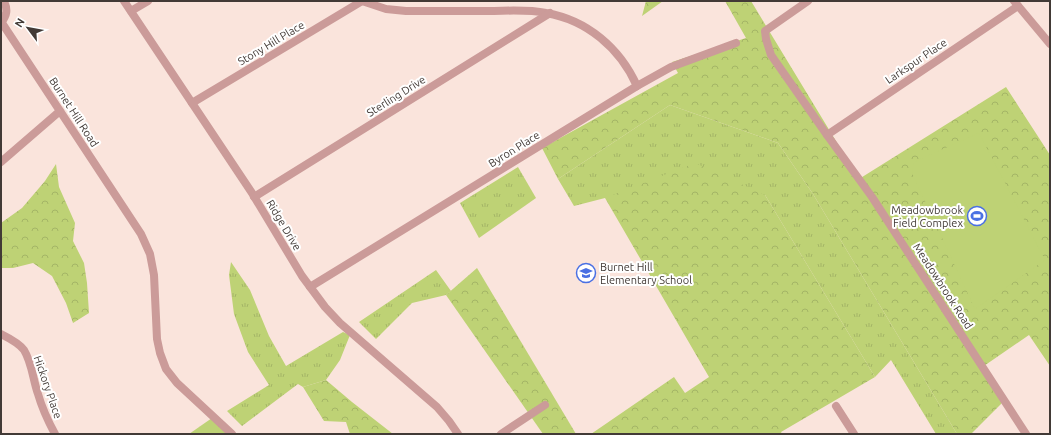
<svg xmlns="http://www.w3.org/2000/svg" width="1051" height="435" viewBox="0 0 1051 435" font-family="Ubuntu,sans-serif">
	<defs>
		<pattern id="grass-tufts" width="24" height="20" patternUnits="userSpaceOnUse"><rect width="24" height="20" fill="#bed275"/><path d="M3 7l-1-3M5 7V3M7 7l1-3M15 17l-1-3M17 17v-4M19 17l1-3" fill="none" stroke="#a4b566"/></pattern>
		<pattern id="forest-crowns" width="20" height="18" patternUnits="userSpaceOnUse"><rect width="20" height="18" fill="#bed275"/><path d="M2 6a3 3 0 1 1 6 0M12 15a3 3 0 1 1 6 0" fill="none" stroke="#a4b566"/></pattern>
	</defs>
	<rect width="100%" height="100%" fill="#fae4dc"/>
	<g fill="url(#grass-tufts)">
		<path d="M670,105L778,143L813,194L957,434H936L891,360L875,377L765,195L605,198L574,206L558,179Z"/>
		<path d="M518,167L536,198L479,238L460,203Z"/>
		<path d="M231,262L250,290L269,336L286,366L343,332L350,335L340,360L326,380L303,387L298,384L242,426L227,411L269,385L248,352L234,314L229,275Z"/>
		<path d="M436,270L451,291L446,295L412,303L376,339L359,322Z"/>
		<path d="M212,418L228,434H189Z"/>
	</g>
	<g fill="url(#forest-crowns)">
		<path d="M646,1H663L642,16Z"/>
		<path d="M725,1H751L859,179L1006,87L1050,155V366L1029,335L981,368L1003,402L971,434H957L813,194L778,143L670,105L558,179L542,148L678,73L672,62L746,38Z"/>
		<path d="M695,163L765,195L875,377L781,432L782,434H591L674,377L685,393L709,377L605,198Z"/>
		<path d="M56,164L59,187L75,223L73,241L84,263L87,283L89,313L73,323L66,303L52,276L33,263L13,268H1V223L22,208L45,181Z"/>
		<path d="M477,268L576,434H543L446,295Z"/>
		<path d="M326,380L352,402L393,434H350L346,422L324,421L303,387Z"/>
	</g>
	<path fill="#bed275" d="M979,133L1045,260L975,309L912,173L914,162Z"/>
	<g fill="none" stroke-linecap="round" stroke-linejoin="round">
		<g stroke="#cb9b99" stroke-width="8">
			<path d="M124,1L252,193L302,276L325,307L340,323L437,407L449,421L458,434"/>
			<path d="M362,1L386,9L406,11C433,11 461,11 488,11C507,11 527,9 546,13C587,20 620,48 637,86"/>
			<path d="M808,1L765,31L766,39L771,55L827,135L872,197L1026,434"/>
			<path d="M1014,1L1050,44"/>
			<path d="M131,11L148,1"/>
			<path d="M1,23C7,15 8,10 4,1"/>
			<path d="M2,23L141,234L150,254L154,275L157,339L160,353L166,369L177,383L232,434"/>
			<path d="M192,103L362,1"/>
			<path d="M827,135L1018,6"/>
			<path d="M1,162L60,111"/>
			<path d="M254,197L550,13"/>
			<path d="M310,287L637,86L671,67L736,43"/>
			<path d="M1,334C9,338 19,343 24,350C32,363 33,380 38,394C42,408 48,421 55,434"/>
			<path d="M836,406L854,434"/>
			<path d="M501,434L545,405"/>
		</g>
	</g>
	<defs>
		<g id="stadium-ring" transform="scale(1)"><circle r="9.5" fill="#fff" stroke="#4a70e3" stroke-width="1.5"/><path d="M0-5a6.5 5 0 1 0 0 10a6.5 5 0 1 0 0-10ZM-3.5-1.8h7v3.6h-7Z" fill="#4a70e3"/></g>
		<g id="school-ring" transform="scale(1)"><circle r="9.5" fill="#fff" stroke="#4a70e3" stroke-width="1.5"/><path d="M0-5L7-2L0 1L-7-2ZM-4 1L0 2.5L4 1V4Q0 6-4 4Z" fill="#4a70e3"/></g>
	</defs>
	<g fill-rule="evenodd">
		<use href="#stadium-ring" x="977" y="216"/>
		<use href="#school-ring" x="586" y="273"/>
	</g>
	<g text-anchor="middle" stroke-width="4" stroke-linejoin="round" paint-order="stroke">
		<g font-size="11" fill="#423a36" stroke="#fff">
			<text transform="translate(271 43) rotate(-31)" y="4">Stony Hill Place</text>
			<text transform="translate(916 61) rotate(-34)" y="4">Larkspur Place</text>
			<text transform="translate(396 96) rotate(-32)" y="4">Sterling Drive</text>
			<text transform="translate(74 112) rotate(57)" y="4">Burnet Hill Road</text>
			<text transform="translate(514 149) rotate(-32)" y="4">Byron Place</text>
			<text transform="translate(284 225) rotate(59)" y="4">Ridge Drive</text>
			<text transform="translate(943 286) rotate(57)" y="4">Meadowbrook Road</text>
			<text transform="translate(48 387) rotate(71)" y="4">Hickory Place</text>
		</g>
		<g font-size="11" fill="#423a36" stroke="#fff" text-anchor="end">
			<text x="963" y="214">Meadowbrook<tspan x="963" dy="13">Field Complex</tspan></text>
			<text x="600" y="271" text-anchor="start">Burnet Hill<tspan x="600" dy="13">Elementary School</tspan></text>
		</g>
	</g>
	<rect width="1051" height="435" fill="none" stroke="#423a36" stroke-width="4"/>
	<g transform="translate(28 28) rotate(302)" stroke="#ffffff" stroke-width="3" paint-order="stroke">
	<path d="M0-3L7 15L0 10L-7 15Z" fill="#423a36"/>
	<text y="-6" font-size="11" font-weight="bold" text-anchor="middle" fill="#423a36">N</text>
	</g>
</svg>
